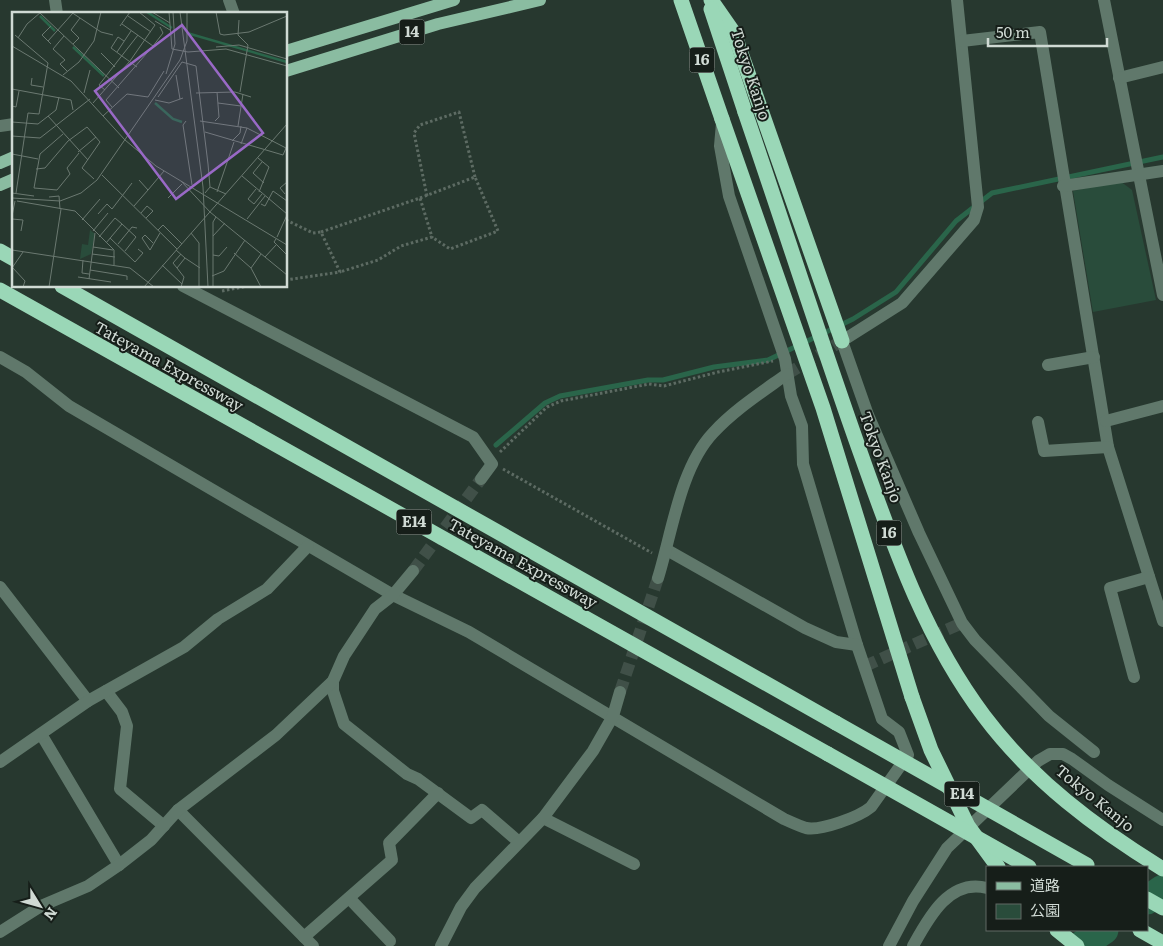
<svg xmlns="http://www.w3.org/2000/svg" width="1163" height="946" viewBox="0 0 1163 946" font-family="Literata,'Noto Sans JP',serif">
	<rect width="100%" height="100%" fill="#27382f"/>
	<path fill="#294c3b" d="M1120,181L1132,190L1156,300L1093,312L1073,191Z"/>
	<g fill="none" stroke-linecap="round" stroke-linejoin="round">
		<path stroke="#2a654a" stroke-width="5" d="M496,445L545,403L560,396L648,380H663L714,367L768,360L853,319L896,292L956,221L992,193L1163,157"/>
		<g stroke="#2a654a" stroke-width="29">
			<path d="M1147,900L1163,889"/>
			<path d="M1080,946L1104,930"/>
		</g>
		<g stroke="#405048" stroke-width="12" stroke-dasharray="12 6" stroke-linecap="butt">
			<path d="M787,374L842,341"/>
			<path d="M413,571L481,479"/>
			<path d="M865,666L962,623"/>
			<path d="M620,692L658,578"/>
		</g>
		<g stroke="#5d6b63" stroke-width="3" stroke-dasharray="2.5 2.5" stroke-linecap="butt">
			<path d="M427,196L414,133L420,125L459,112L475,177"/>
			<path d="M420,198L475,177L498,231L450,249L432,237"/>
			<path d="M286,220L313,233L321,232L340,272L286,280"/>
			<path d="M321,232L420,198L432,237L401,246L378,260L340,272"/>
			<path d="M222,291L248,286"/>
			<path d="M500,452L547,407L561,401L649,384L664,386L718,372L773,361"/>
			<path d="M503,469L652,553"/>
		</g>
		<g stroke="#60786b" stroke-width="12">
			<path d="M55,0L57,14"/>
			<path d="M229,0L234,14"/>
			<path d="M957,0L978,207L974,220L902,303L842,341L868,415L919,533L962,623L975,640L1049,716L1094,752"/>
			<path d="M1104,0L1163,295"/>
			<path d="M962,41L1040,32L1108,447L1163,621"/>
			<path d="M1119,78L1163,67"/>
			<path d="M0,126L14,124"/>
			<path d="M1063,186L1163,171"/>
			<path d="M183,286L473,437L492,464L481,479"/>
			<path d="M0,357L26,372L69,406L393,595L469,632L784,819C791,822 799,826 806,828C821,831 859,817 871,807L908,755L899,732L882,719L857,645L803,464L802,426L791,396L785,359L729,196L720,146L722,123"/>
			<path d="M1048,365L1094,357"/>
			<path d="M1106,421L1163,406"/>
			<path d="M1038,422L1044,451L1108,447"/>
			<path d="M667,550L805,628L836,642L857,645"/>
			<path d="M658,578C672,533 680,468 713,433C734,410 762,392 787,374"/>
			<path d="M0,587L88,701"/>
			<path d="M1134,677L1110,588L1149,577"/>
			<path d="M333,681V691L344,724L407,774L418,779L471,818L482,810L519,842"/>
			<path d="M106,691L122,712L127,726L120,789L164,826"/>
			<path d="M41,734L119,865"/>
			<path d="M0,762L88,701L184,647L218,619L267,589L308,546"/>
			<path d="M178,810L313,946"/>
			<path d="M543,818L634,864"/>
			<path d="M349,898L390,941"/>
			<path d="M0,932L41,906L88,886L119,865L151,840L178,810L276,735L333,681L344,656L375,609L393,595L413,571"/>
			<path d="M304,937L392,860L389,843L438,793"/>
			<path d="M441,946L461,907L475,888L543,818L593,751L613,716L620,692"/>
			<path d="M889,946L913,901L947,848L1038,761L1050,754H1063L1072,759L1108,785L1163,820"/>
			<path d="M913,946C928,919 949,878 987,888"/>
		</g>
		<g stroke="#8abca1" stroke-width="12">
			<path d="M286,51L454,0"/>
			<path d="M286,71L438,24L540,0"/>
			<path d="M0,163L14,157"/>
			<path d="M0,185L14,179"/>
		</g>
		<g stroke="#9ad7b7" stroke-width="15">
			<path d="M681,0L722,119"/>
			<path d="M711,0L734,33L842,341"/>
			<path d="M711,9L745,112"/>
			<path d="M0,251L14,259"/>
			<path d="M62,286L836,723"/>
			<path d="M0,290L828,754"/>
			<path d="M912,697L931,750L968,826L998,867"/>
			<path d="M1147,899L1163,908"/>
			<path d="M1057,930L1077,946"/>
			<path d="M1140,930L1163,943"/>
		</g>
		<g stroke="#9ad7b7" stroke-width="15">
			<path d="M745,112C783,223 819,336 858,446C892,541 923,635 984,716C1032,780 1096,828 1163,869"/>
			<path d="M722,119L823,408L912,697"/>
			<path d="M836,723L1087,865"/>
			<path d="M828,754L1029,867"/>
		</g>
	</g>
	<g text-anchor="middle" stroke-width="4" stroke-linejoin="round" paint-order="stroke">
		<g fill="#161e19" stroke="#98a29c" stroke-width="1">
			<rect x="399.5" y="19.5" width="25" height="25" rx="4"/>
			<rect x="689.5" y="47.5" width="25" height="25" rx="4"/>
			<rect x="396.5" y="509.5" width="35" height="25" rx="4"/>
			<rect x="876.5" y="520.5" width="25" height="25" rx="4"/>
			<rect x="944.5" y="781.5" width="35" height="25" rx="4"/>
		</g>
		<g font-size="15" font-weight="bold" fill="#d0dad4">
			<text x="412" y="37">14</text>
			<text x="702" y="65">16</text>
			<text x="414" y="527">E14</text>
			<text x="889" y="538">16</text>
			<text x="962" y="799">E14</text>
		</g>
		<g font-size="16" fill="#d0dad4" stroke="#161e19">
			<text transform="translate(751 74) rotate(72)" y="6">Tokyo Kanjo</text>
			<text transform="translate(169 366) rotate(29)" y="6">Tateyama Expressway</text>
			<text transform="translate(881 457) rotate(70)" y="6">Tokyo Kanjo</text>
			<text transform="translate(523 563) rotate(29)" y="6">Tateyama Expressway</text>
			<text transform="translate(1095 798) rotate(39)" y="6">Tokyo Kanjo</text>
		</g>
	</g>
	<g transform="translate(12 12)">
		<rect width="275" height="275" fill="#27382f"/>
		<path d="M78,218L83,222L79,242L68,247L70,232L76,233Z" fill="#294c3b"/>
		<path fill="none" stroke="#2a654a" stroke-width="2.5" d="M135,0L160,16M28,4L43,19M175,21L275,50M61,35L92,64M143,91L161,107L170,110"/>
		<path fill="none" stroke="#6b7971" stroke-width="1" d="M59,0L89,20L101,23M140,0L158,11M157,0L160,37L176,40L214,37L275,54M168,0L191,175L196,275M204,0L208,22L212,23L237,20L275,4M28,1L107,76M116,4L139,20M227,8L226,23L236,33L228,80M143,9L158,18M39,14L30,23L39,32M108,14L118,0M3,23L36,51L27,102L16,101L4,181M52,24L41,37L53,48L48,52L55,59M6,26L15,12L29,0M36,29L61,1M112,29L106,25L99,36L125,55M61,32L67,26L59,18L68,6M0,34L59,69L113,128L144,154L275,233M141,34L151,21L148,15M204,35L227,33L275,47M105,40L119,19M89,41L103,55M154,62L163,32L161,0M51,63L67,50L82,29L89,0M164,63L168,87M20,66L19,73L31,75M0,77L59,88L61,98M93,78L87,73L126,23M72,81L78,58M184,81L223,80L239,85M146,85L170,50L184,54L196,152L198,175L193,181M143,88L157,91L171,86M81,91L118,49L143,13L127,0M206,91L229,94M0,94L4,95L7,79M100,95L94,88L141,34L110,12M36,104L76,148M91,104L115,82L136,85L152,59M174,109L171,113L180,173M188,109L235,116L274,136L271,143L193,120M203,109L207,105L205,80M0,110L26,112L44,98L47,85M226,114L231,82M51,122L28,142L22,176L45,178L58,162L55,156L67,141M0,124L28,126L78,87M220,129L228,121L229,114M229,132L235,116M66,140L84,125M0,142L26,147M246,146L257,155L247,180M250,150L241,161L252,171M24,157L33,156L56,129L75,115L88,130L70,156L82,167M90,163L165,237M230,164L275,202M169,169L198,200L275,263M198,175L214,182M244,177L236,187L242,192L250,182M136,178L152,159M205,180L222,130M0,181L22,184M273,182L268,176L275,170M37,185L47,184L48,197M0,186L48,189L69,181L85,168L168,48L175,29V0M156,186L170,172M5,189L63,199L102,238V253M249,192L253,194L261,179L275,189M122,194L136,178L127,168M129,201L135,194L141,199L134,206M86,202L95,192L100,197L120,171M0,204L3,189M0,207L11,208L9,219M235,207L253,184M70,208L88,187M110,212L124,225L113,239M146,218L151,213L170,232M81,219L96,201M179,221L187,231V275M201,224L213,211M87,225L103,206L110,212L94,231M265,225L275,203M98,226L123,250L131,241L126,237M264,227L262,230L275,243M141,231L133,223L130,226L138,238L148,221M106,232L120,215L125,216M81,235L101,238M0,238L118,256L142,275M164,238L173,246L165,256L172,265L169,275M222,241L239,256L249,275M80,242L103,245M201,243L207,244L215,235M253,245L264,233M173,246L188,256M71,248L70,261L77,262M150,253L170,272M0,255L13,269L11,275M0,256L11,240M165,256L161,251L169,242M239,256L249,242M78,258L115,264V268M200,264L212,259L233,228M66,265L99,270M77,267L83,221M37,275L49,197M132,275L275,112M201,275V210L204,205"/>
		<path fill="#9969c6" fill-opacity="0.15" stroke="#9969c6" stroke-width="2.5" d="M170,13L251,121L164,187L83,79Z"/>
		<rect width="275" height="275" fill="none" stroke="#d0dad4" stroke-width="2.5"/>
	</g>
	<rect x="986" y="866" width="162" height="65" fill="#161e19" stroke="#606964"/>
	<rect x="996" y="882" width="25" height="8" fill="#8abca1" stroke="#606964"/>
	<text x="1030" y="891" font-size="15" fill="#d0dad4">道路</text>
	<rect x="996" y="904" width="25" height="15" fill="#294c3b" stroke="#606964"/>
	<text x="1030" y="916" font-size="15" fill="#d0dad4">公園</text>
	<g transform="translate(40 906) rotate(127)" stroke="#161e19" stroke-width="4" paint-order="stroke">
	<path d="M0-4L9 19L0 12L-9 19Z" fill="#d0dad4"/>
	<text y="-8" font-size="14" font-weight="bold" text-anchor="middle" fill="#d0dad4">N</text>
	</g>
	<path d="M988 38v8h119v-8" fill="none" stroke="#d0dad4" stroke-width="2.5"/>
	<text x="996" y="38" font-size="15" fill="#d0dad4" stroke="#161e19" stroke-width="4" paint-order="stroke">50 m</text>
</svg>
